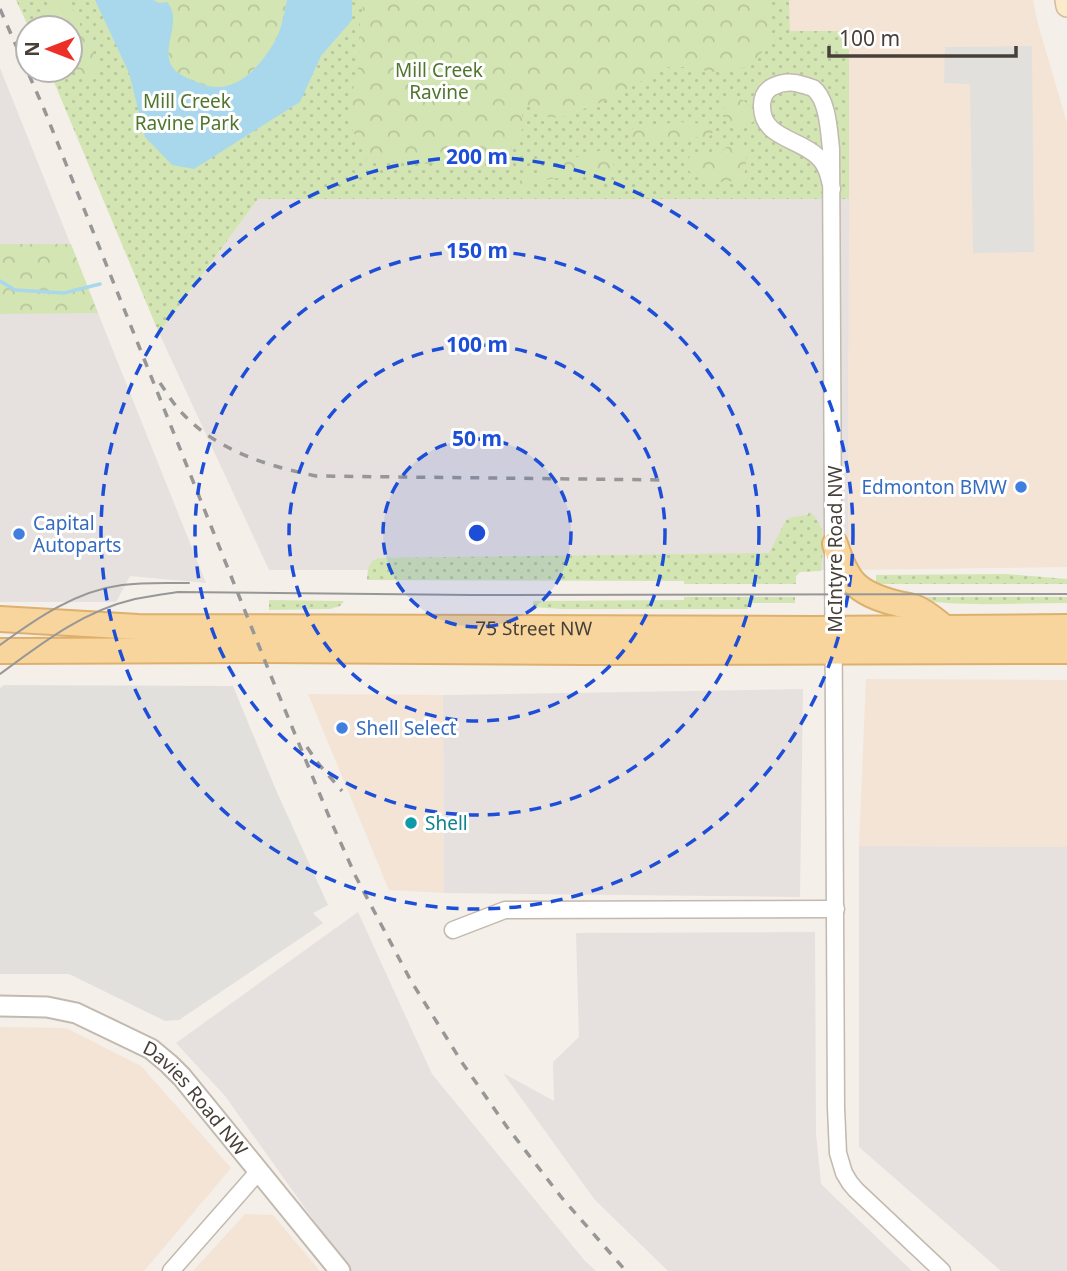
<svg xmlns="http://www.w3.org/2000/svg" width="1067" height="1271" viewBox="0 0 1067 1271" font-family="'Noto Sans',sans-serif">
	<defs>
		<pattern id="green-dots" width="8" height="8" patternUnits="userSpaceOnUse" patternTransform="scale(1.75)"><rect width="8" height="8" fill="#d4e5b4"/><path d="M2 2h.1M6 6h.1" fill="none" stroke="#b7c69c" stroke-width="1.8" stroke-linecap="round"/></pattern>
		<pattern id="forest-crowns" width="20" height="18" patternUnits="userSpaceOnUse" patternTransform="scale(1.75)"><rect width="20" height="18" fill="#d4e5b4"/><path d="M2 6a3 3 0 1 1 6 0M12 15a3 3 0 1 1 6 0" fill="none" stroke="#b7c69c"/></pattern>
	</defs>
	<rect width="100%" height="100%" fill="#f4efe9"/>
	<g fill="#f4e4d6">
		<path d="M789,0H1033L1038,24L1067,123V567L848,570L849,32H790Z"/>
		<path d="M866,679L1067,680V847L859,846Z"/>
		<path d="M308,694L443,695L444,893L389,890Z"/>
		<path d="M0,1027L66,1028L141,1066L231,1168L144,1271H0Z"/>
		<path d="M245,1214L273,1215L320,1271H193Z"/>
	</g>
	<g fill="#e6e1de">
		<path d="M0,68L206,583L130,576L116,602H0Z"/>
		<path d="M258,199H849L848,570H269L159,333Z"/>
		<path d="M803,689L800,897L444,893L443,695Z"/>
		<path d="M859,846L1067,847V1271H1001L859,1147Z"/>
		<path d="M358,912L432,1074L585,1261L596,1271H350L225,1096L176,1043Z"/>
		<path d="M815,932L816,1133L821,1184L912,1271H668L595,1200L503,1073L554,1101L553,1062L579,1037L576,933Z"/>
	</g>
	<g fill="url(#green-dots)">
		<path d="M16,0H789L790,31H849V199H258L159,333L49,70H70V28H29Z"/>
		<path d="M809,511C830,529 822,547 821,571L800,572L796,576V584H684V581L367,580C368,569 368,561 379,558L769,553L786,520L792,517L808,515Z"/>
		<path d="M1006,574L1067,579V584H876V575Z"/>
		<path d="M684,597H795V603H748V609H561L533,607V601L684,600Z"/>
		<path d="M901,597H1067V603C1012,603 955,608 901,597Z"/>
		<path d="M269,600L344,601L340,606L330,609L269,610Z"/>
	</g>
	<g fill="url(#forest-crowns)">
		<path d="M46,0H69L100,70L89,86C71,62 70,57 70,28H59Z"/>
		<path d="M153,0H287C284,15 280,33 272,46C255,73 230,98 197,82C190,78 179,75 174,69C158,51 184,20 167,2L159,3Z"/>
		<path d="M364,0H770L772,40L750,67L712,72L688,67H668L602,102L560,118L545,116L532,106L521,108L524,126L508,155L465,163L430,164L368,161L351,127L350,102L359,63L360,22Z"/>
		<path d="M734,97L743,100L753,109V122L743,127L730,125L721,114L724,107Z"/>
		<path d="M680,122L705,124L713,132L709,137L634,140L628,135L627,133L635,127Z"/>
		<path d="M739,146L747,155L744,179C724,184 697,184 684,165L690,156L700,154L718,156L726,147Z"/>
		<path d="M606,149L614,160L613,172L550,179L517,189L514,184C543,168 574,157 606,149Z"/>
		<path d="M0,244H71L98,313L0,314Z"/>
	</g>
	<g fill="#e2e0dd">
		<path d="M1032,46L1034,252L973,253L970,84L944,83L945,47Z"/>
		<path d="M4,685L233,686L276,790L328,905L313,913L323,923L179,1020L165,1021L69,974H0V688Z"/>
	</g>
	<path fill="#a9d8ec" d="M95,0H153L159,3L167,2C184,20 158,51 174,69C179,75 189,79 197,82C230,98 255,73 272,46C281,33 284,15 287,0H352V20L321,56L300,102L194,169L172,165L145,137L129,73Z"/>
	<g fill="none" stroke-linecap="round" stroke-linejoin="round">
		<path stroke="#a9d8ec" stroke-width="3.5" d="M0,281L15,290L64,293L100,284"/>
		<g stroke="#c2b9af" stroke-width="19">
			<g id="minor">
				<path d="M832,189C829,177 827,164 817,156C798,138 761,138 762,105C762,97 765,91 772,87C782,82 792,81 803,85C804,85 812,88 813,88C828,99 829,132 831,149C834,468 836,788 836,1108L838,1153L844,1173L850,1183L856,1190L942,1271"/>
				<path d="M453,930L505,910L836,909"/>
				<path d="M171,1271L258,1172"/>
			</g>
		</g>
		<g stroke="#c2b9af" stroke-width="23">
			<g id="tertiary">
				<path id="s1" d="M0,1006L47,1007L76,1013L151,1049L169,1064L182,1077L340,1271"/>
			</g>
		</g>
		<g stroke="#d0bd9b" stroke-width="24">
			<path id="secondary" d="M1066,0L1067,6"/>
		</g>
		<g stroke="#ddb06e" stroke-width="28">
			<g id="primary">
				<path d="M835,544C847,581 856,593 895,603C902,605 910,606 916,608C926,612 936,621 944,627"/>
				<path id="s2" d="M0,619L138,627L813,629L1067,627"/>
				<path d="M0,651L261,650L586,652L1067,651"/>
			</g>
		</g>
		<use href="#minor" stroke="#fff" stroke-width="16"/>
		<use href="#tertiary" stroke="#fff" stroke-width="19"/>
		<use href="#secondary" stroke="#fbebcb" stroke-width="21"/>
		<use href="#primary" stroke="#f8d59d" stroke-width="24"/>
		<g stroke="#979797" stroke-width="2">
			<path d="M0,645C37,618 76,591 122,585C144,582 167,583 189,583"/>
			<path d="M0,674C42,643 83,611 135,599C149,596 164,594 178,592L471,595L1067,594"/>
		</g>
		<g stroke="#979797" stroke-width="3.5" stroke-dasharray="9 9" stroke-linecap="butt">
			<path d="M0,9L44,109L271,676L330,819L356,877L411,981L463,1064L507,1127L562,1198L626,1271"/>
			<path d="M160,383C167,393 174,405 183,414C218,451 268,466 316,476L667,480"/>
			<path d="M307,747L317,762L342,791"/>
		</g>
	</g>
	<circle cx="477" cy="533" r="94" fill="#1d4ed8" fill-opacity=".12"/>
	<g fill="none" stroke="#1d4ed8" stroke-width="3.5" stroke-dasharray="12 9">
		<circle cx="477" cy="533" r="94"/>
		<circle cx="477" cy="533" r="188"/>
		<circle cx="477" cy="533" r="282"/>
		<circle cx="477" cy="533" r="376"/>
	</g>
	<g fill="#3f7fe0" stroke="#fff" stroke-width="2.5">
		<circle cx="1021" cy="487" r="7"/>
		<circle cx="19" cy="534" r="7"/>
		<circle cx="342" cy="728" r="7"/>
	</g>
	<circle fill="#0f9aa8" stroke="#fff" stroke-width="2.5" cx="411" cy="823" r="7"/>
	<g text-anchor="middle" stroke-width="6" stroke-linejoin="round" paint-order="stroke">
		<g font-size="19" fill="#50762e" stroke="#fff">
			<text x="439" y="77">Mill Creek<tspan x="439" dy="22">Ravine</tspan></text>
			<text x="187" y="108">Mill Creek<tspan x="187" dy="22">Ravine Park</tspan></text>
		</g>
		<g font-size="19" fill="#366cbe" stroke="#fff" text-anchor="start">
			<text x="1007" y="494" text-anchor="end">Edmonton BMW</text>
			<text x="33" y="530">Capital<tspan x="33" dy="22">Autoparts</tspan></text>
			<text x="356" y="735">Shell Select</text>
		</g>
		<g font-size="19" fill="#473f38" stroke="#fff">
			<text transform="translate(835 549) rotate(-90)" y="7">McIntyre Road NW</text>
			<text dy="7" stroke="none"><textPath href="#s2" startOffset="534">75 Street NW</textPath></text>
			<text dy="7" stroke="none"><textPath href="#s1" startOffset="226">Davies Road NW</textPath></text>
		</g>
		<g font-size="19" fill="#0d838f" stroke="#fff" text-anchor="start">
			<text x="425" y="830">Shell</text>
		</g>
	</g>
	<circle cx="477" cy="533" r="10" fill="#1d4ed8" stroke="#fff" stroke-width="3.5"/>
	<g font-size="21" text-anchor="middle" font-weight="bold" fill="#1d4ed8" stroke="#fff" stroke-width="6" stroke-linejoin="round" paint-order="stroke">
		<text x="477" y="164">200 m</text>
		<text x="477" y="258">150 m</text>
		<text x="477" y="352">100 m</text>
		<text x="477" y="446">50 m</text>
	</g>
	<g transform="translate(49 49) rotate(270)"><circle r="33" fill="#ffffff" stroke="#b5b2af" stroke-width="2"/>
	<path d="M0-5L12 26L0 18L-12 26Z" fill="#ed3027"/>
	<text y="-10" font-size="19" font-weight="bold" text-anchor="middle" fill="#473f38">N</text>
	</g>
	<path d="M829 46v10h187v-10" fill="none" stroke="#473f38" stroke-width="3.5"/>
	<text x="839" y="46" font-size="21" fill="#473f38" stroke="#ffffff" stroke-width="5" paint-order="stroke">100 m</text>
</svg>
